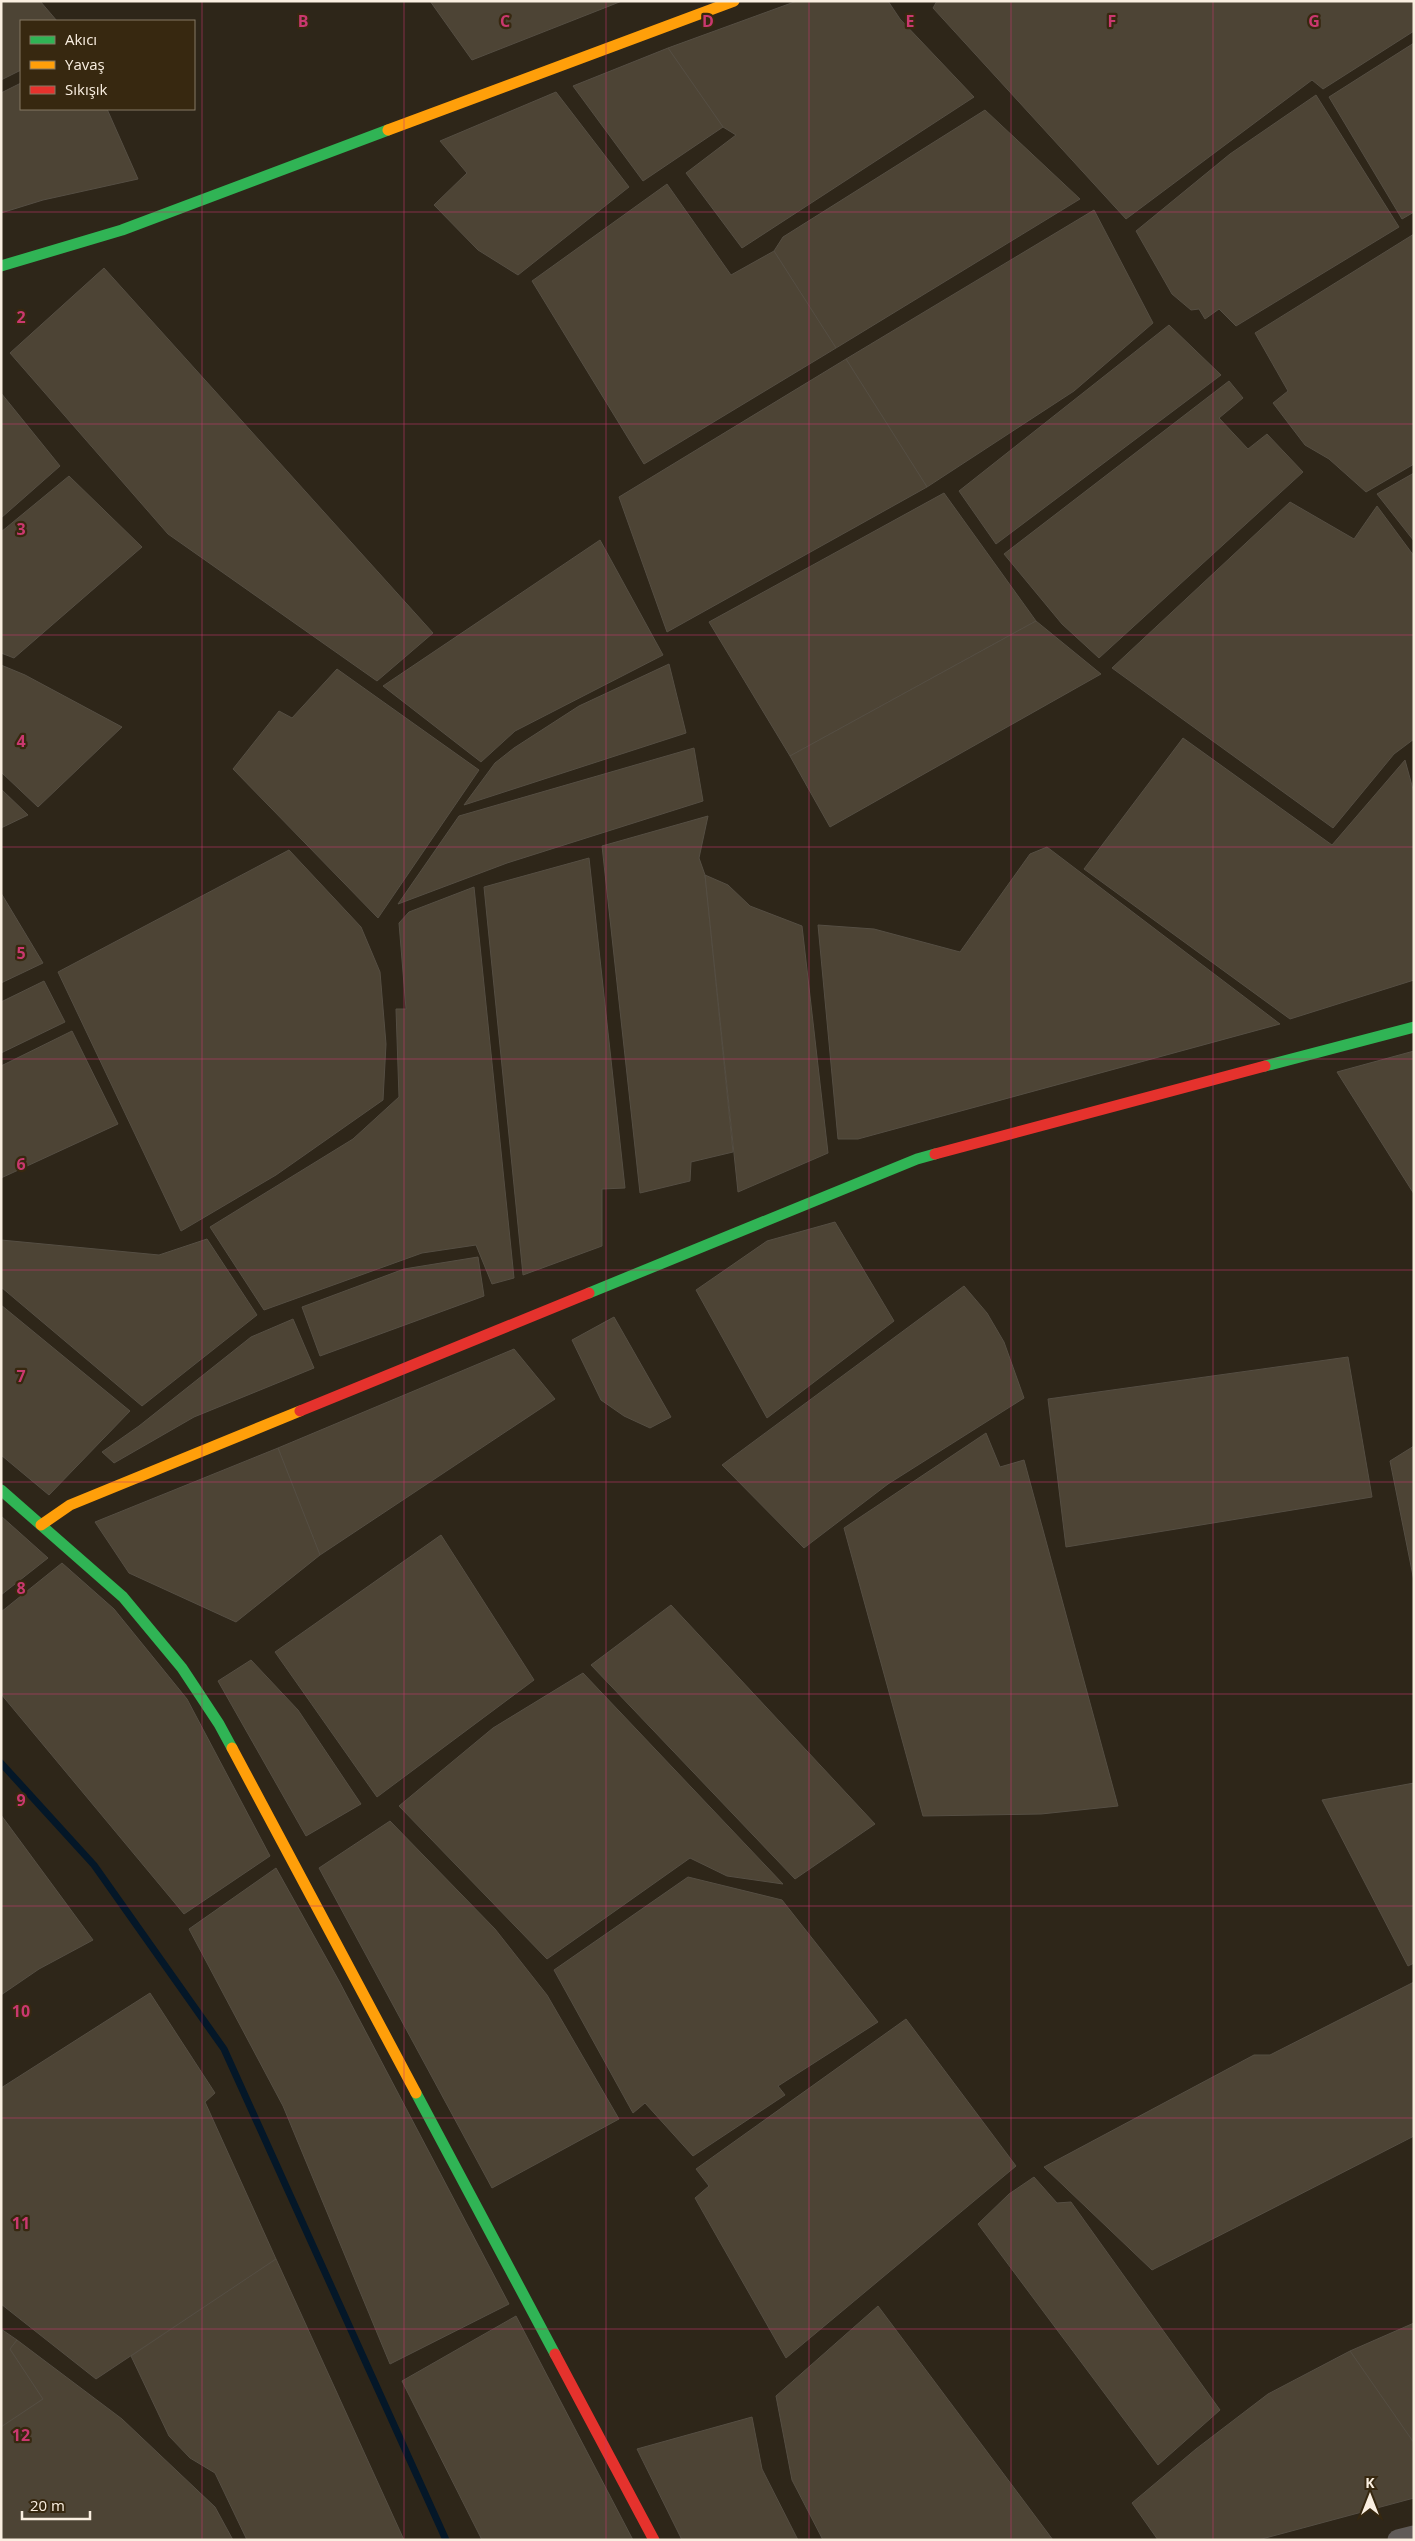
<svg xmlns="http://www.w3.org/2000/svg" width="1415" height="2541" viewBox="0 0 1415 2541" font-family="'Open Sans',sans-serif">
	<rect width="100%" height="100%" fill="#2e2619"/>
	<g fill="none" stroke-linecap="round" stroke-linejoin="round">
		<path stroke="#041728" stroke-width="7" d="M1,1763L94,1865L224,2049L446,2540"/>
	</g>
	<g fill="#4d4435" stroke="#554e43">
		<path d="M1,1H40L57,21H21V70L1,80Z"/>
		<path d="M430,1H622L472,60Z"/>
		<path d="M797,1H888L900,19L974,97L742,248L686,173L736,135L723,127L668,48Z"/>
		<path d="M937,1H1414V31L1323,89L1312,80L1126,219L933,8Z"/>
		<path d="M1414,43V212L1402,219L1329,97Z"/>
		<path d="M668,48L723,127L643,181L573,86Z"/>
		<path d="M21,83V109H107L138,179L43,200L1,213V93Z"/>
		<path d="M556,92L629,187L518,275L478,250L434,205L467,173L440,141Z"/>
		<path d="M1316,95L1399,227L1236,326L1219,309L1205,319L1199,309L1191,310L1172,294L1136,231L1230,154Z"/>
		<path d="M985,110L1080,199L836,348L774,251L783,237Z"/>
		<path d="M667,184L731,275L774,251L836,348L644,464L532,281Z"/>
		<path d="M1094,210L1153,323L1074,391L927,487L846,359Z"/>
		<path d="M1414,234V464L1366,492L1329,459L1305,445L1273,403L1288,391L1255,333Z"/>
		<path d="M104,268L433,633L377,681L168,534L10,353Z"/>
		<path d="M1169,325L1221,375L996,544L959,491Z"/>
		<path d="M846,359L927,487L667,632L619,497Z"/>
		<path d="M1229,381L1243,398L1219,418L1248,449L1267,434L1303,472L1099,658L1062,624L1004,554Z"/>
		<path d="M1,393L60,466L1,518Z"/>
		<path d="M1414,473V541L1377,494Z"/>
		<path d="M69,476L142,547L14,658L1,653V532Z"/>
		<path d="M944,493L1036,621L790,756L709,622Z"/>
		<path d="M1290,502L1354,539L1377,506L1414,556V739L1394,754L1333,828L1112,668Z"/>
		<path d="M600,540L663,655L515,731L481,762L383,686Z"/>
		<path d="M1036,621L1101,674L830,827L790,756Z"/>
		<path d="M669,664L686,733L464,805L495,763L514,748L579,706Z"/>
		<path d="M1,665L25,675L122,727L38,807L1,772Z"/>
		<path d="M337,669L479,770L378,918L233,769L279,711L292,718Z"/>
		<path d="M1183,738L1332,845L1405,760L1414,793V980L1290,1019L1084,869Z"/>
		<path d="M694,748L703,801L507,863L398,904L459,816Z"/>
		<path d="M1,789L28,815L1,828Z"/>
		<path d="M708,816L699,858L705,875L733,1152L691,1162L690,1181L640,1193L602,846Z"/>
		<path d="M1047,847L1280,1024L858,1139H838L818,925L874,929L960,952L1030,854Z"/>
		<path d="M289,850L361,927L380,972L386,1044L383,1100L276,1175L181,1231L58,972Z"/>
		<path d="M589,858L625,1188L602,1189V1246L523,1275L484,887Z"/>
		<path d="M705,875L728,885L750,906L802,926L828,1153L738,1192Z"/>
		<path d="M474,887L514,1278L492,1284L476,1245L422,1253L264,1310L210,1227L353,1139L399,1097L396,1009H406L399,923L409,912Z"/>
		<path d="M1,893L43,963L1,983Z"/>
		<path d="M44,981L65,1022L1,1053V1002Z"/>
		<path d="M72,1031L118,1124L1,1178V1066Z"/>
		<path d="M1414,1051V1194L1337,1072Z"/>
		<path d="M835,1222L894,1321L767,1418L696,1290L767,1241Z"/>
		<path d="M207,1239L257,1315L142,1406L1,1287V1240L159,1255Z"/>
		<path d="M478,1257L484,1296L320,1356L302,1307L404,1269Z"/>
		<path d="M964,1286L987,1313L1004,1342L1024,1398L888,1484L804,1548L722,1465Z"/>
		<path d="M1,1305L130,1411L49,1495L1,1455Z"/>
		<path d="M614,1317L671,1417L650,1428L624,1416L601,1400L572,1340Z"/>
		<path d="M293,1319L314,1368L194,1417L114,1463L102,1452L139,1426L251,1337Z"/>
		<path d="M514,1349L555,1399L320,1555L278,1448Z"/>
		<path d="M1348,1357L1372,1497L1066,1547L1048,1399Z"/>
		<path d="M986,1433L1000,1467L1024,1460L1118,1806L1041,1814L923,1816L844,1528Z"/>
		<path d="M1414,1446V1581L1390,1461Z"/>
		<path d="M278,1448L320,1555L236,1622L129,1573L95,1522Z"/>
		<path d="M1,1516L48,1558L1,1595Z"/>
		<path d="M441,1535L534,1680L377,1797L275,1652Z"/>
		<path d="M62,1563L114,1609L187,1699L270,1856L184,1914L1,1694V1612Z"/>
		<path d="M671,1605L875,1824L795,1879L591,1665Z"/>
		<path d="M251,1660L298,1710L361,1804L306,1836L218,1681Z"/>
		<path d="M583,1673L783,1884L727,1876L690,1858L547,1959L399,1806L493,1728Z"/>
		<path d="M1414,1783V1963L1408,1966L1322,1800Z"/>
		<path d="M1,1815L93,1940L39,1969L1,1995Z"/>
		<path d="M390,1821L495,1929L547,1995L619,2119L492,2188L319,1868Z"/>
		<path d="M276,1868L339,1981L509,2304L390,2364L283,2106L189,1929Z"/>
		<path d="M688,1877L782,1900L878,2022L778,2086L785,2095L693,2156L645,2103L633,2113L554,1970Z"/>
		<path d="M1414,1982V2136L1152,2270L1044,2167L1254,2055H1270Z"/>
		<path d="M150,1993L215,2093L205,2102L276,2259L96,2379L1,2304V2088Z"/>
		<path d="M906,2019L1016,2166L786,2358L695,2198L709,2186L696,2169Z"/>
		<path d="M1034,2177L1057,2203L1071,2202L1220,2410L1158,2465L978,2224L1009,2194Z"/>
		<path d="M276,2259L404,2540H247L215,2473L190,2458L169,2436L131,2356Z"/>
		<path d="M878,2306L1053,2540H823L792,2480L776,2396Z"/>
		<path d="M516,2316L633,2540H482L402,2381Z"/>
		<path d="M1414,2323V2443L1350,2351Z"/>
		<path d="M1,2329L17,2340L10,2349L43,2399L1,2427Z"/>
		<path d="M17,2340L122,2419L215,2507L233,2540H4L1,2536V2427L43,2399L10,2349Z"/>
		<path d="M1350,2351L1414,2443V2498L1258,2540H1158L1132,2503L1196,2449L1268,2394Z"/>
		<path d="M752,2417L762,2469L798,2540H682L637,2449Z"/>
	</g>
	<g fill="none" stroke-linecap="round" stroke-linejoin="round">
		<path stroke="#605b58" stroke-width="21" d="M1398,2540L1414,2536"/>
		<g stroke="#30b455" stroke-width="11">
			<path d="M1,266L122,230L388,130"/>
			<path d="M1265,1066L1414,1027"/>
			<path d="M589,1293L917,1159L935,1154"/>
			<path d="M1,1490L123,1597L182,1668L219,1724L232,1748"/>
			<path d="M416,2093L555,2354"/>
		</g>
		<g stroke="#ff9f0a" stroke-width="11">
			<path d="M388,130L734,1"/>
			<path d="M41,1525L70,1505L300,1411"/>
			<path d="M232,1748L416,2093"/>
		</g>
		<g stroke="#e5322d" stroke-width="11">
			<path d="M935,1154L1265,1066"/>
			<path d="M300,1411L589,1293"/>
			<path d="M555,2354L654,2540"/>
		</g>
	</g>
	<path fill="none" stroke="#ca386f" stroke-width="1" stroke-opacity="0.55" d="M202,1V2540M404,1V2540M606,1V2540M809,1V2540M1011,1V2540M1213,1V2540M1,212H1414M1,424H1414M1,635H1414M1,847H1414M1,1059H1414M1,1270H1414M1,1482H1414M1,1694H1414M1,1906H1414M1,2118H1414M1,2329H1414"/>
	<g font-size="16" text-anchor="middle" font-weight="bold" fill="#ca386f" stroke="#372810" stroke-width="4.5" stroke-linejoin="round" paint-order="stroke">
		<text x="303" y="27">B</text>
		<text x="505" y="27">C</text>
		<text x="708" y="27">D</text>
		<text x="910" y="27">E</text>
		<text x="1112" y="27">F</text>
		<text x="1314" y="27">G</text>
		<text x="21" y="323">2</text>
		<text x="21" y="535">3</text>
		<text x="21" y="747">4</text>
		<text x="21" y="959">5</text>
		<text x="21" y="1170">6</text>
		<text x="21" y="1382">7</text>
		<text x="21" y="1594">8</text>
		<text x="21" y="1806">9</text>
		<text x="21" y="2017">10</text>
		<text x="21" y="2229">11</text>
		<text x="21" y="2441">12</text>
	</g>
	<rect width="1415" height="2541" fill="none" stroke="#faefe1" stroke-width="5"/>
	<rect x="20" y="20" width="175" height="90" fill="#372810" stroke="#857864"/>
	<rect x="30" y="36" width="25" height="8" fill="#30b455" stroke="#857864"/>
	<text x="65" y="45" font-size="15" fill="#faefe1">Akıcı</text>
	<rect x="30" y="61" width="25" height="8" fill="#ff9f0a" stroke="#857864"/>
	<text x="65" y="70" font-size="15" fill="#faefe1">Yavaş</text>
	<rect x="30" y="86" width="25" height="8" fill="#e5322d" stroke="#857864"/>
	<text x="65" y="95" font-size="15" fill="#faefe1">Sıkışık</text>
	<g transform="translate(1370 2496)" stroke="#372810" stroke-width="4" paint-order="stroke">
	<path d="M0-4L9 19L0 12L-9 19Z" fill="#faefe1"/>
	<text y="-8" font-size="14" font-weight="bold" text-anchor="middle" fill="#faefe1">K</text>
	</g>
	<path d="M22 2511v8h68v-8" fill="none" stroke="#faefe1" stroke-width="2.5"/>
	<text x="30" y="2511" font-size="15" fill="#faefe1" stroke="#372810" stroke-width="4" paint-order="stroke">20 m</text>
</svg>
